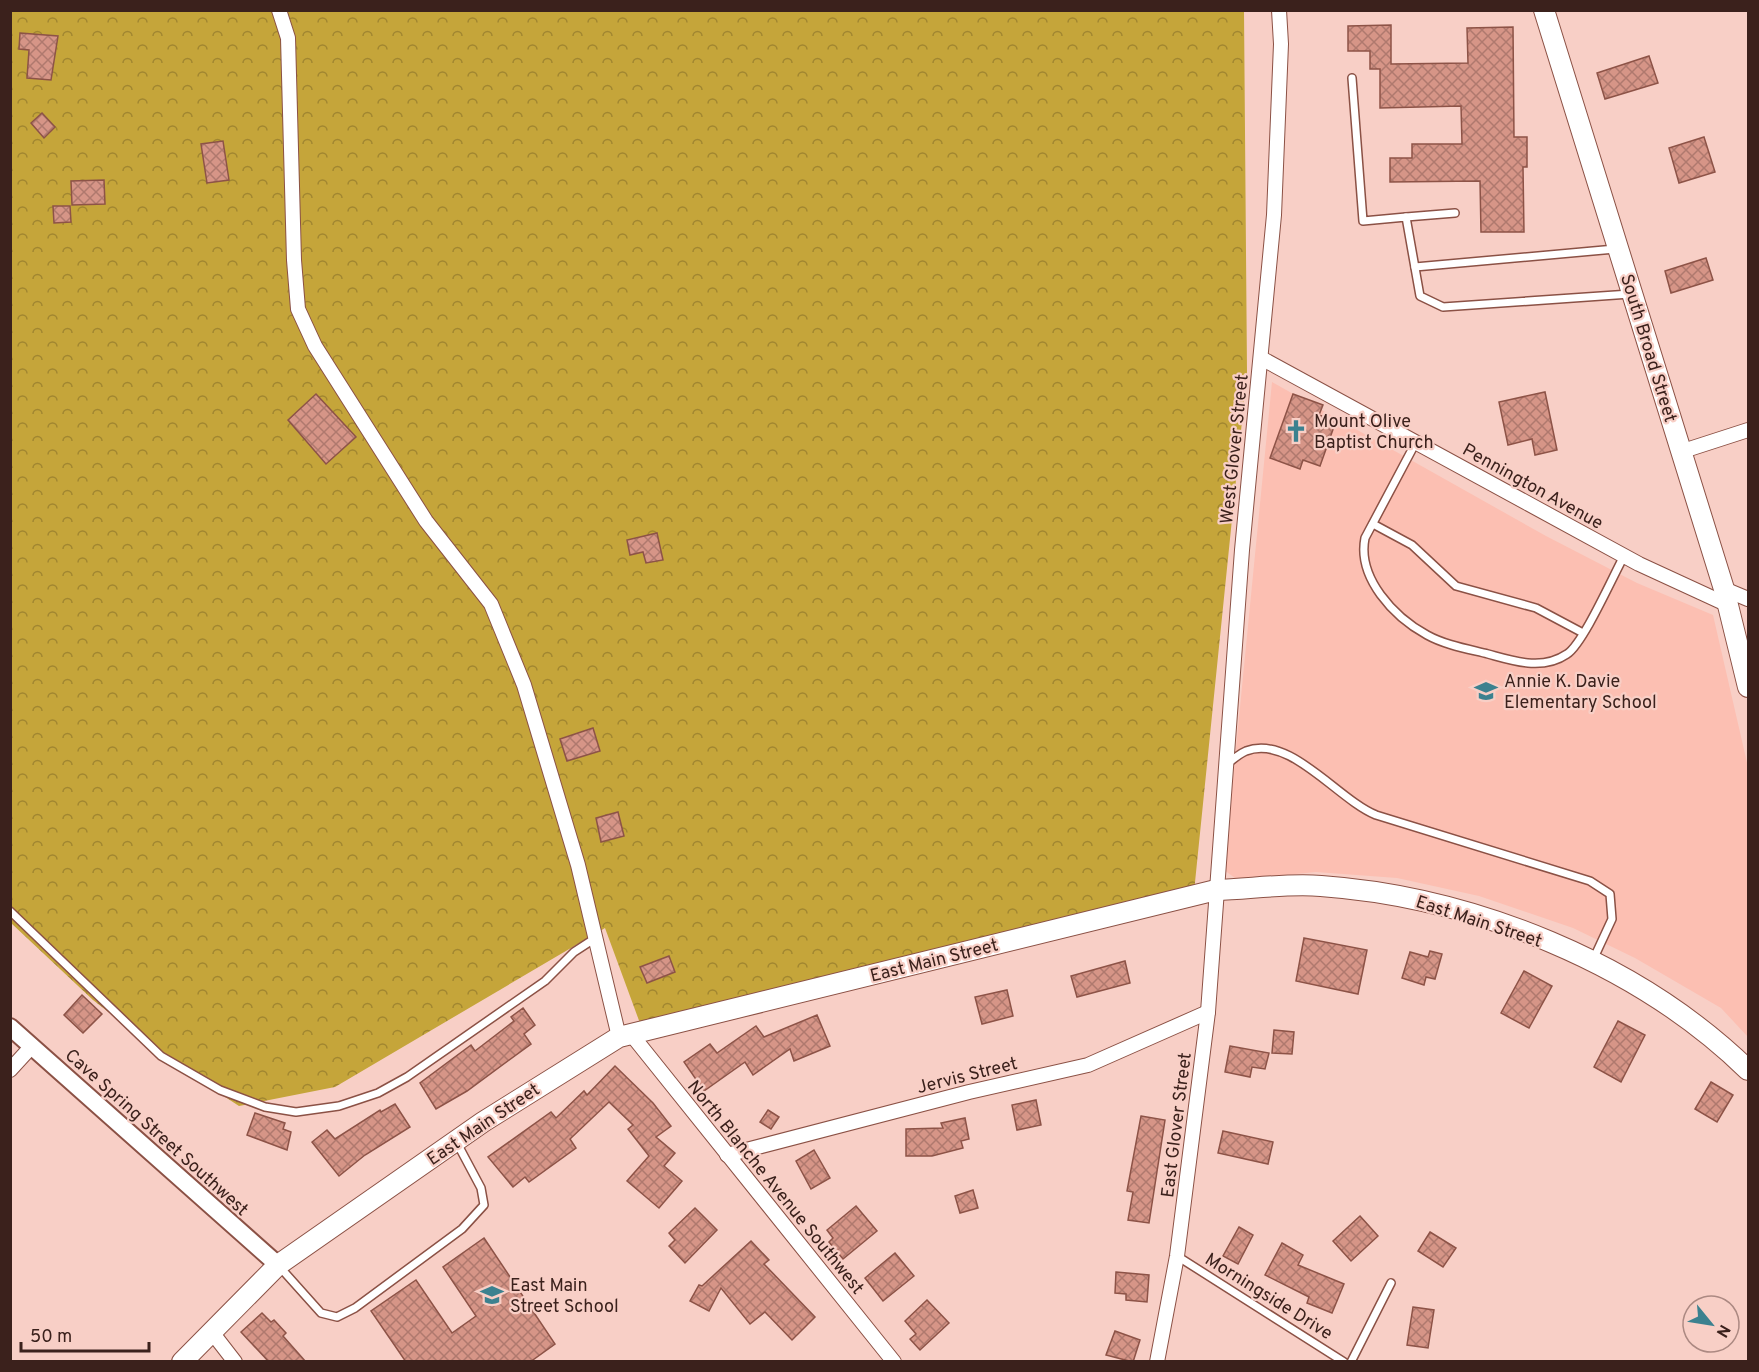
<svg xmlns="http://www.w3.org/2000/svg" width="1759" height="1372" viewBox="0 0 1759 1372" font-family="Overpass,sans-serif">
	<defs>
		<pattern id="forest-crowns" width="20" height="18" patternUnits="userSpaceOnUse" patternTransform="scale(1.5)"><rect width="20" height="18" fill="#c5a53a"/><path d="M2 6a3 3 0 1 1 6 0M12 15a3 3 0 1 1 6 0" fill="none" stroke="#a18630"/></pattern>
		<pattern id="building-cross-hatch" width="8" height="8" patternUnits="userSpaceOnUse" patternTransform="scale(1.5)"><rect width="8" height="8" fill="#d69587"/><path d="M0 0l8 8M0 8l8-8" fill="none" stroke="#af796e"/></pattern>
	</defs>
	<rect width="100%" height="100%" fill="#f8cfc6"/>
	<path fill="#fcbfb2" d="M1272,382L1546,536L1637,583L1713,615L1748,767V1037L1721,1008L1635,958L1573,928L1479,896L1397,878L1316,872L1246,879L1235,878L1224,870Z"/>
	<path fill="url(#forest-crowns)" d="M10,11H1244L1247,372L1194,892L641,1026L605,928L335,1087L239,1106L179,1067L93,1000L11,923Z"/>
	<g fill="url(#building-cross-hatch)" stroke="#8d5347" stroke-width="1.5">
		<path d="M1391,25V64L1468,63L1467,28L1513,27L1514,137H1527V167H1523L1524,232H1481L1480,181L1390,182V158H1412V144H1462L1461,106L1380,108V69H1370V51H1348V26Z"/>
		<path d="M20,33L58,36L51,80L27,78L29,50L19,49Z"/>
		<path d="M1649,56L1658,83L1605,99L1597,73Z"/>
		<path d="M42,113L55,127L44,138L31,123Z"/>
		<path d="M1704,137L1715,172L1679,183L1669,148Z"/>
		<path d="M223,141L229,180L207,183L201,144Z"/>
		<path d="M104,180L105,204L72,205L71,181Z"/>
		<path d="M53,206H70L71,222L54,223Z"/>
		<path d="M1706,258L1713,280L1671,293L1665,271Z"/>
		<path d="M1545,392L1557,450L1535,455L1532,439L1508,445L1499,402Z"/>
		<path d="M316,394L356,437L326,464L288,420Z"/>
		<path d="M1293,394L1323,405L1319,415L1336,421L1320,466L1303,460L1300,469L1270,458Z"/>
		<path d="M657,533L663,560L646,563L643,552L630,555L627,540Z"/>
		<path d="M593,728L600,751L567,761L560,739Z"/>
		<path d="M618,812L624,836L601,842L596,818Z"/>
		<path d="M1304,938L1367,950L1358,994L1296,981Z"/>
		<path d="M1430,951L1442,954L1435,979L1426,977L1424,985L1402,978L1410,952L1428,957Z"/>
		<path d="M669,956L675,972L647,983L640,967Z"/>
		<path d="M1125,961L1130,983L1077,997L1071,976Z"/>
		<path d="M1524,971L1552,986L1529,1028L1501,1013Z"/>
		<path d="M1007,990L1013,1016L982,1024L975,997Z"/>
		<path d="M82,995L102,1014L83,1033L64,1015Z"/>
		<path d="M523,1008L535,1025L524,1034L531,1044L467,1091L436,1109L420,1083L471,1045L475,1051L514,1021L511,1017Z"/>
		<path d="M817,1015L830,1046L794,1061L790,1049L753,1075L745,1062L704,1091L684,1062L710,1044L717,1053L756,1026L764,1037Z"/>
		<path d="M1618,1021L1645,1035L1621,1082L1594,1067Z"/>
		<path d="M1274,1030L1294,1032L1292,1054L1272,1053Z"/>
		<path d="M1230,1046L1269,1053L1265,1069L1252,1067L1250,1077L1225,1072Z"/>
		<path d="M615,1066L653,1103L671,1126L656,1137L675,1153L664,1166L682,1181L659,1208L627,1181L649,1156L628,1129L633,1125L609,1102L570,1139L576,1148L529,1182L525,1177L513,1187L488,1157L551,1112L556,1118L584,1091L587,1095Z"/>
		<path d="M1711,1082L1733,1095L1717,1122L1695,1109Z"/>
		<path d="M1036,1100L1041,1125L1017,1130L1012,1105Z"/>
		<path d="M395,1104L410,1127L365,1155L339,1176L312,1142L327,1130L335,1139L380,1110L381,1112Z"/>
		<path d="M768,1110L779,1117L771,1129L760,1122Z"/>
		<path d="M255,1113L285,1123L283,1129L291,1132L287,1150L247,1135Z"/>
		<path d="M1141,1116L1165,1120L1149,1223L1128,1220L1133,1192L1127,1191Z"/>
		<path d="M965,1118L969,1139L961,1141L963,1148L932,1156H906V1129L943,1128L941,1123Z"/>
		<path d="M1223,1131L1273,1142L1268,1164L1218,1153Z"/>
		<path d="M814,1150L830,1178L811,1189L796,1161Z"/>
		<path d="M973,1190L978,1208L960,1213L955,1196Z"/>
		<path d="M856,1206L877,1231L843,1259L829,1242L833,1238L827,1230Z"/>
		<path d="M695,1208L717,1230L685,1263L669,1246L675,1240L669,1233Z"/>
		<path d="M1360,1216L1378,1236L1351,1261L1333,1241Z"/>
		<path d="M1239,1227L1253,1235L1238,1264L1223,1256Z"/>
		<path d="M1430,1232L1456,1248L1443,1267L1418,1251Z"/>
		<path d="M484,1238L555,1344L530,1362H406L371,1311L416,1280L452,1333L476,1316L443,1267Z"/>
		<path d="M751,1241L769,1260L764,1264L815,1317L792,1340L765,1312L750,1324L721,1288L709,1311L690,1301L699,1285L702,1286Z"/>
		<path d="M1282,1243L1303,1255L1298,1265L1344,1284L1332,1313L1307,1303L1309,1297L1265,1275Z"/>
		<path d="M895,1253L914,1276L883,1301L865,1278Z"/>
		<path d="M1116,1272L1149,1275L1147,1302L1126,1300V1294L1115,1293Z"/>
		<path d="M927,1300L949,1323L920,1350L910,1339L916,1334L905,1321Z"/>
		<path d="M1413,1307L1434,1310L1428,1348L1407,1345Z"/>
		<path d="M262,1313L271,1322L274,1320L286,1333L283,1336L306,1362H269L241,1332Z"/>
		<path d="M1115,1331L1140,1340L1133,1362L1106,1355Z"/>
	</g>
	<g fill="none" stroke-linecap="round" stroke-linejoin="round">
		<g stroke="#8b5145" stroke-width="10">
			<g id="service">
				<path d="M1352,78L1363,221L1406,217L1420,296L1443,307L1630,294"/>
				<path d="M1406,217L1455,213"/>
				<path d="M1415,267L1615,249"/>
				<path d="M1416,442L1365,538C1357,578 1394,617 1427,635C1445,645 1468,649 1488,654C1514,661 1542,671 1567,654C1583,644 1613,576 1624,556"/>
				<path d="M1373,524L1412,545L1456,586L1536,608L1583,633"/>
				<path d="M1226,765C1232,760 1239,754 1246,751C1290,734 1337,799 1376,815L1590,881L1610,894L1612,919L1593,960"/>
				<path d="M10,911L161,1056L220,1090L265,1107L296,1112L339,1106L378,1093L407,1077L545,981L574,952L594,939"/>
				<path d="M1177,1256L1344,1362"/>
				<path d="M278,1265L321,1313L337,1317L355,1308L462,1229L484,1205L481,1188L457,1143"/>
				<path d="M1351,1362L1391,1283"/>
			</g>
		</g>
		<g stroke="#8b5145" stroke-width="16">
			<g id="minor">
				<path d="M279,10L288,38L294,260L298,309L315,346L426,521L491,604L524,685L578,865L619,1037"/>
				<path d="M1261,358L1639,564L1728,605"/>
				<path d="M1680,452L1748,430"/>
				<path d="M1724,589L1748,599"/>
				<path d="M631,1034L894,1362"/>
				<path d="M10,1070L32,1046"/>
				<path d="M727,1155L969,1092L1088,1065L1208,1012"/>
				<path d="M211,1331L235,1362"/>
				<path d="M1157,1362L1177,1256L1208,1012L1242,550L1274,215L1281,44L1279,10"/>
			</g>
		</g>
		<g stroke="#8b5145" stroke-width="20">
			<path id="tertiary" d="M10,1027L278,1265"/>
		</g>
		<g stroke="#8b5145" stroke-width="22">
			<g id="secondary">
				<path d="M1544,10L1724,589L1748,687"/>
				<path d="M182,1362L278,1265L483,1122L619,1037L1216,890C1250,889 1287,883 1321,886C1474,897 1638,963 1748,1070"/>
			</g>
		</g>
		<use href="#service" stroke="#fff" stroke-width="7"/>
		<use href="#minor" stroke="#fff" stroke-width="14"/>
		<use href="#tertiary" stroke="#fff" stroke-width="16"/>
		<use href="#secondary" stroke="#fff" stroke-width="20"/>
	</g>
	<defs>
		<g id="church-bare" transform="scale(1.8)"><path d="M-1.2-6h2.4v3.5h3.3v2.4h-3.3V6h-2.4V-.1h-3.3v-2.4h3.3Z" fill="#3c818f" stroke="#f8cfc6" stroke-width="2.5" paint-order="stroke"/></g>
		<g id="school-bare" transform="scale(1.8)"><path d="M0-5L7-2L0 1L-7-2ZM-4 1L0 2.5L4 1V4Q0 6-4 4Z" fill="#3c818f" stroke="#f8cfc6" stroke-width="2.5" paint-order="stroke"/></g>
	</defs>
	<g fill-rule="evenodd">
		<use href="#church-bare" x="1296" y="431"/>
		<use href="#school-bare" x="1486" y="691"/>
		<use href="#school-bare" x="492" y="1295"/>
	</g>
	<g text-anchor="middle" stroke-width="4.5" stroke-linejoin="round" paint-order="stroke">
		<g font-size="18" fill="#3b211c" stroke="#f8cfc6">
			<text transform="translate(1649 348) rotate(73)" y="6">South Broad Street</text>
			<text transform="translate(1234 449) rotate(-84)" y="6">West Glover Street</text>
			<text transform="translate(1533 486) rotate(29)" y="6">Pennington Avenue</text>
			<text transform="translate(1479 921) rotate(18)" y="6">East Main Street</text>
			<text transform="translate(934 960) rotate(-14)" y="6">East Main Street</text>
			<text transform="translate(967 1075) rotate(-14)" y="6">Jervis Street</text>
			<text transform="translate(483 1124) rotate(-34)" y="6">East Main Street</text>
			<text transform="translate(1176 1125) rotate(-83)" y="6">East Glover Street</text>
			<text transform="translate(157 1132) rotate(42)" y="6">Cave Spring Street Southwest</text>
			<text transform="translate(776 1187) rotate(51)" y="6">North Blanche Avenue Southwest</text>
			<text transform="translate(1269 1296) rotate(32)" y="6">Morningside Drive</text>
		</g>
		<g font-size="18" fill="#3b211c" stroke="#f8cfc6" text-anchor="start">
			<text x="1314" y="427">Mount Olive<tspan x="1314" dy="21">Baptist Church</tspan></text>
			<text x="1504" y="687">Annie K. Davie<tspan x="1504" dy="21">Elementary School</tspan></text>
			<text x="510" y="1291">East Main<tspan x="510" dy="21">Street School</tspan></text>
		</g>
	</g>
	<rect width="1759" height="1372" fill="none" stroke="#3b211c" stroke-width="24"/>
	<g transform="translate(1711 1324) rotate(120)"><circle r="28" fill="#f8cfc6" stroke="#ac8982" stroke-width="1.5"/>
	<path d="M0-4.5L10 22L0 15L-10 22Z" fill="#3c818f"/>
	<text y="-9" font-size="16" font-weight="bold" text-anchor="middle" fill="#3b211c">N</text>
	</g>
	<path d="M21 1342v9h128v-9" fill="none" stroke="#3b211c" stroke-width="3"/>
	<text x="30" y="1342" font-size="18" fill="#3b211c" stroke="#f8cfc6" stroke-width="4.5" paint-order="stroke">50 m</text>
</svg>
